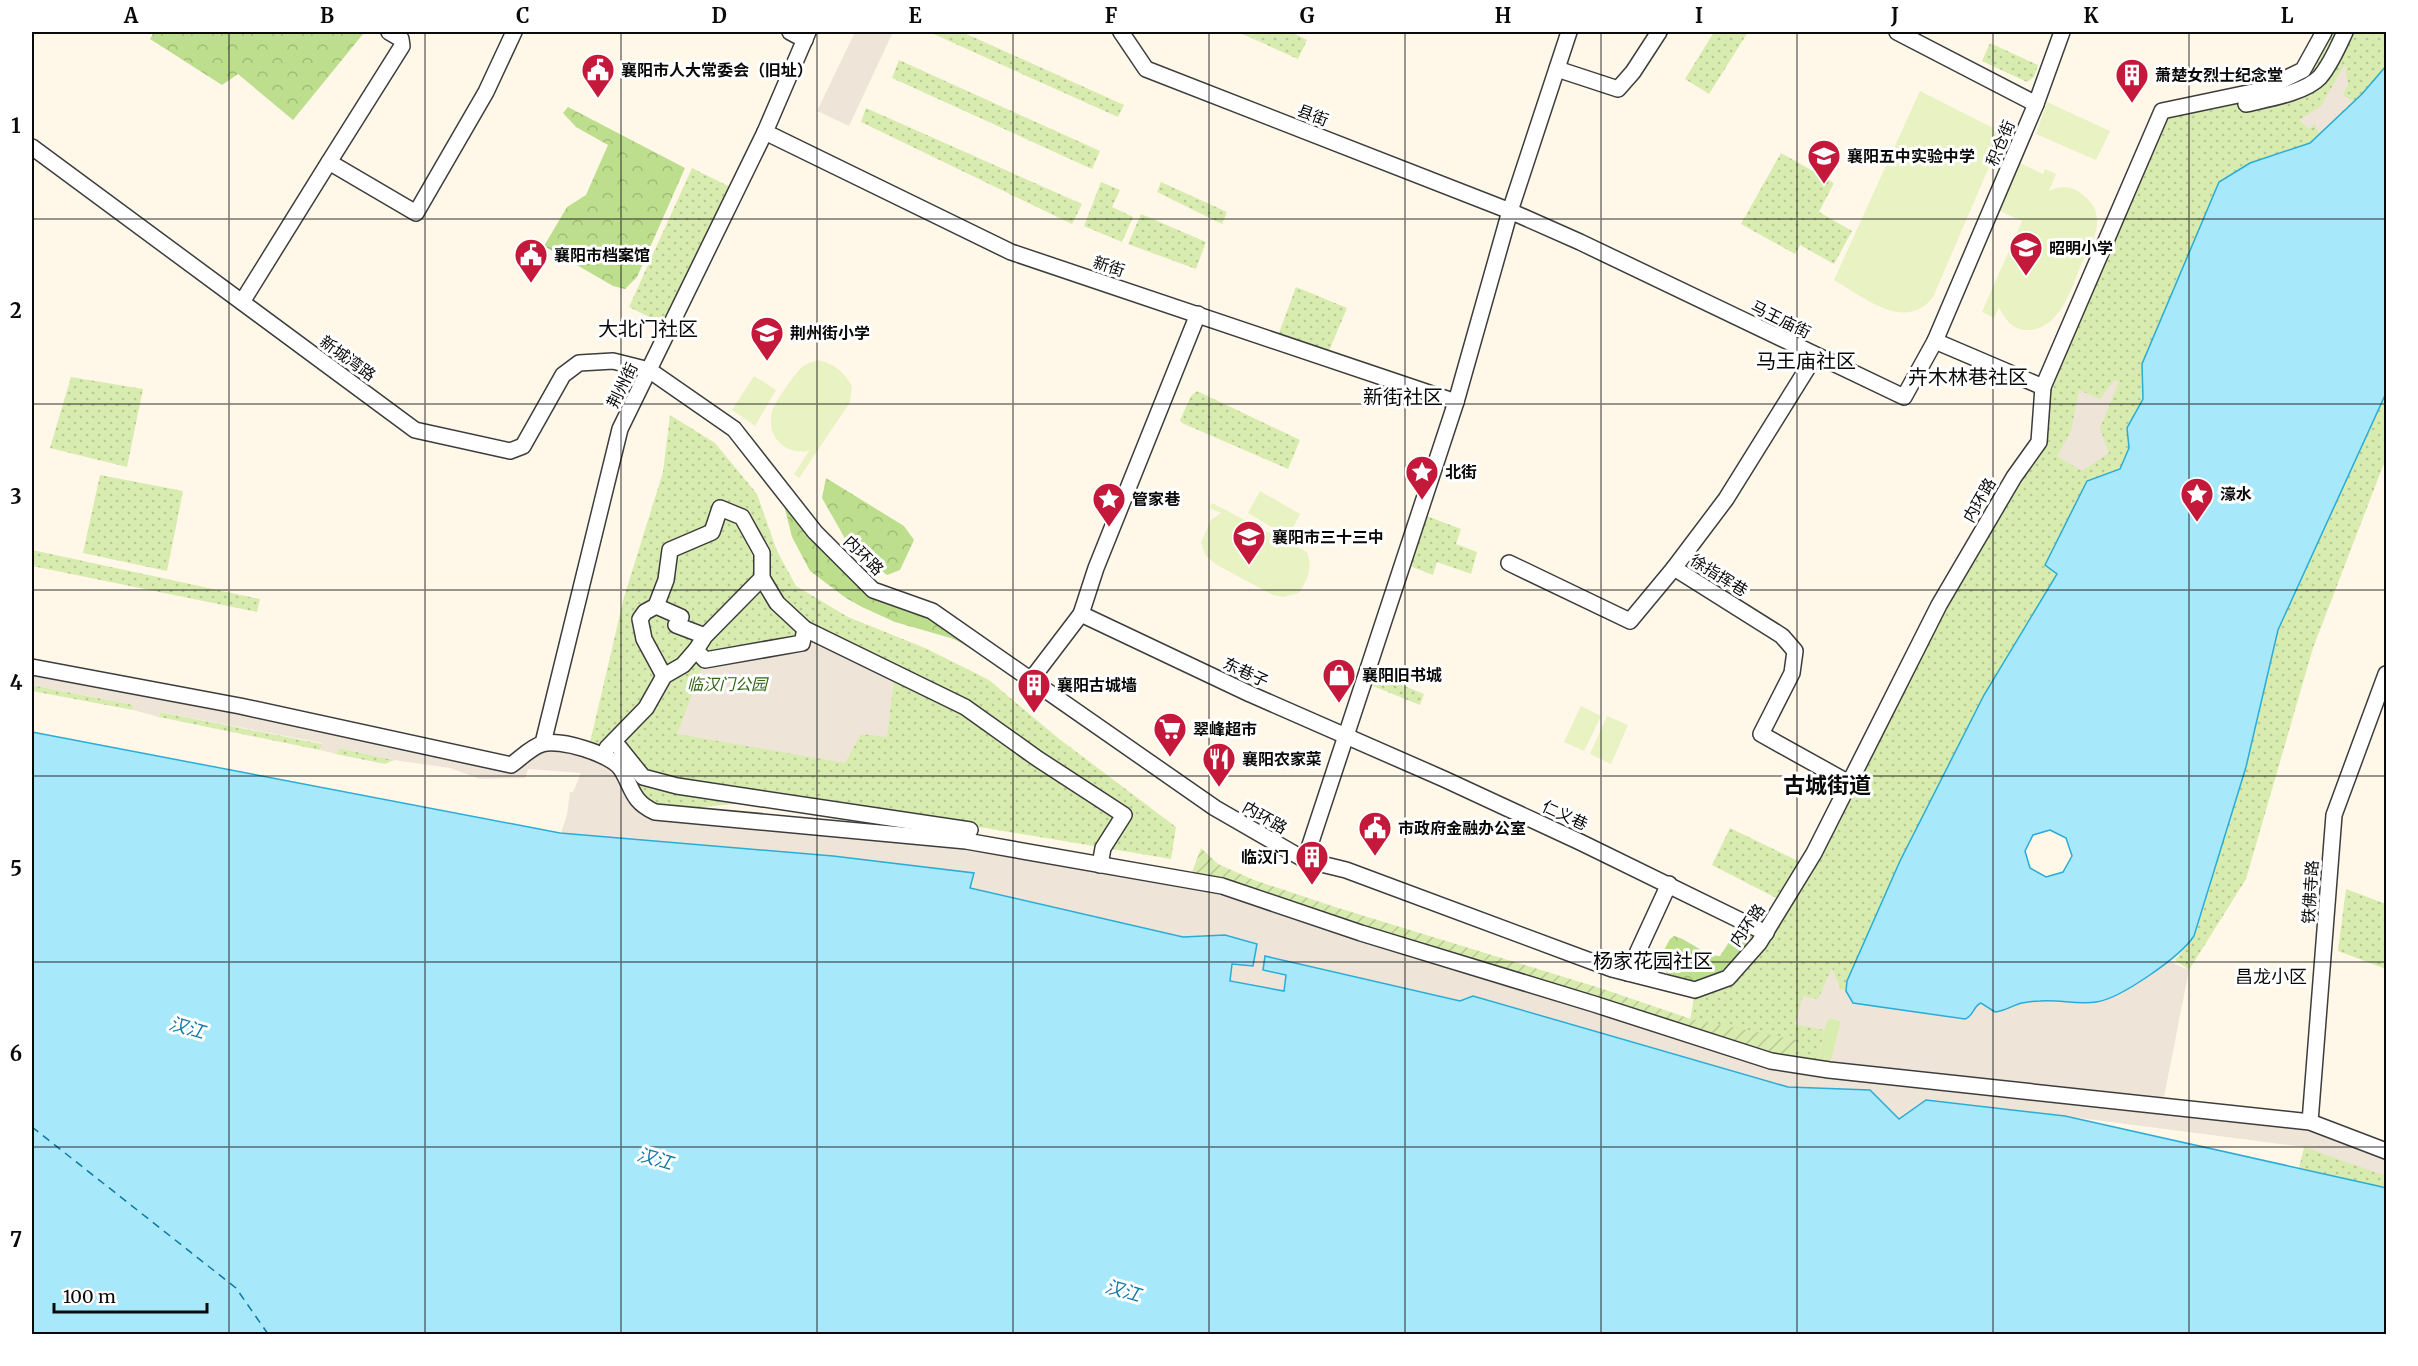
<svg xmlns="http://www.w3.org/2000/svg" width="2418" height="1366" viewBox="0 0 2418 1366" font-family="Merriweather,'Noto Sans SC',serif">
	<defs>
		<pattern id="forest-crowns" width="20" height="18" patternUnits="userSpaceOnUse" patternTransform="scale(1.5)"><rect width="20" height="18" fill="#bdde8d"/><path d="M2 6a3 3 0 1 1 6 0M12 15a3 3 0 1 1 6 0" fill="none" stroke="#a1bd78"/></pattern>
		<pattern id="park-dots" width="8" height="8" patternUnits="userSpaceOnUse" patternTransform="scale(1.5)"><rect width="8" height="8" fill="#d8ecaf"/><path d="M2 2h.1M6 6h.1" fill="none" stroke="#b8c995" stroke-width="1.8" stroke-linecap="round"/></pattern>
		<pattern id="garden-furrows" width="10" height="10" patternUnits="userSpaceOnUse" patternTransform="scale(1.5)"><rect width="10" height="10" fill="#d8ecaf"/><path d="M-1 1l2-2M0 10L10 0M9 11l2-2" fill="none" stroke="#b8c995"/></pattern>
	</defs>
	<rect width="100%" height="100%" fill="#fff7e8"/>
	<path fill="#d8ecaf" d="M1829,1018L1841,1021L1829,1070L1818,1064L1824,1030Z"/>
	<g fill="url(#forest-crowns)">
		<path d="M154,32H360L363,34L293,120L238,74L222,85L150,39Z"/>
		<path d="M568,107L685,168L637,277L625,289L613,286L544,246L567,207L586,195L608,145L576,127L563,113Z"/>
		<path d="M826,478L904,526L914,540L900,570L887,575L847,542L822,498Z"/>
		<path d="M782,497L853,582L881,602L921,611L984,656L954,639L895,622L862,607L846,598L810,571L792,537Z"/>
		<path d="M1746,929L1756,936C1747,946 1737,965 1725,972C1706,984 1670,984 1657,963L1670,939L1674,936C1690,940 1704,956 1720,956L1737,930Z"/>
	</g>
	<g fill="url(#park-dots)">
		<path d="M929,32H962L1124,105L1118,117Z"/>
		<path d="M1238,32H1291L1307,40L1298,59Z"/>
		<path d="M1714,32H1748L1709,94L1685,79Z"/>
		<path d="M2324,32H2386V66L2362,94L2310,143L2250,163L2142,364L2143,399L2127,428L2129,448L2120,470L2087,481L2057,573L1984,695L1900,861L1847,981L1846,991L1841,990L1824,1030L1818,1064L1688,1034L1695,990L1728,978L1784,902L1712,865L1730,828L1806,865L1939,605L2039,442L2043,387L2162,111L2262,90L2303,70Z"/>
		<path d="M1990,43L2038,65L2034,77L2027,82L1982,61Z"/>
		<path d="M899,60L1100,151L1092,169L892,78Z"/>
		<path d="M866,108L1082,204L1072,224L861,122Z"/>
		<path d="M1781,153L1834,183L1819,212L1852,231L1834,264L1800,245L1795,254L1741,224Z"/>
		<path d="M692,168L736,190L670,327L629,307Z"/>
		<path d="M1101,182L1120,190L1112,207L1133,217L1122,242L1084,226Z"/>
		<path d="M1161,182L1227,212L1222,224L1157,192Z"/>
		<path d="M1141,214L1206,242L1196,269L1128,244Z"/>
		<path d="M1296,287L1347,308L1326,358L1276,341Z"/>
		<path d="M71,377L143,389L127,467L50,448Z"/>
		<path d="M1197,391L1300,440L1288,469L1182,423L1180,420L1191,396Z"/>
		<path d="M2386,393V458L2313,648L2246,879L2189,970L2175,960L2190,942L2246,767L2278,630Z"/>
		<path d="M670,415L715,443L757,494L777,551L796,586L848,617L925,648L989,680L1058,738L1176,827L1171,859L800,797L655,812L588,751L624,597L663,472Z"/>
		<path d="M100,475L183,491L167,571L83,553Z"/>
		<path d="M1419,513L1461,529L1456,544L1477,552L1471,574L1437,562L1433,575L1402,563Z"/>
		<path d="M32,550L260,599L257,612L32,566Z"/>
		<path d="M1367,671L1424,694L1420,705L1363,682Z"/>
		<path d="M32,685L134,705L133,710L32,691Z"/>
		<path d="M160,712L322,744L320,750L159,717Z"/>
		<path d="M339,748L394,760L385,764L336,754Z"/>
		<path d="M2346,889L2386,904V969L2338,951Z"/>
		<path d="M2310,1122L2386,1151V1188L2299,1168Z"/>
	</g>
	<path fill="url(#garden-furrows)" d="M1201,848L1218,864L1254,880L1335,907L1603,989L1691,1019L1796,1040L1793,1060L1828,1078L1191,875Z"/>
	<g fill="#e9f2c2">
		<path d="M1920,91L1993,128L1998,138V146L1933,297C1905,333 1864,297 1834,280Z"/>
		<path d="M2047,102L2110,131L2096,160L2036,134Z"/>
		<path d="M2018,162L2043,174L2045,169L2056,174L2049,191C2059,186 2070,186 2079,192C2086,197 2094,204 2096,213C2101,231 2088,250 2081,265C2071,289 2059,332 2025,330C2012,329 2005,319 1999,307L1994,318L1982,312L2022,221L1998,210Z"/>
		<path d="M818,360C835,364 843,371 852,386L850,402L799,478L794,474L809,451C785,455 766,437 772,412C774,403 794,375 801,368C805,364 813,362 818,360Z"/>
		<path d="M754,376L776,390L755,426L732,410Z"/>
		<path d="M1260,491L1300,514L1288,537L1248,513Z"/>
		<path d="M1212,503L1307,552C1313,568 1308,579 1299,593L1283,597L1273,595L1217,565L1206,556L1201,543L1211,520L1221,513L1210,508Z"/>
		<path d="M1581,706L1601,716L1584,751L1564,742Z"/>
		<path d="M1607,716L1628,725L1611,764L1590,754Z"/>
	</g>
	<g fill="#eee5d8">
		<path d="M855,32H893L849,126L817,111Z"/>
		<path d="M2345,64L2348,84L2343,95L2353,101L2319,134L2315,124L2309,129L2299,120L2321,106Z"/>
		<path d="M2114,380L2119,382L2100,428L2109,453L2082,471L2057,456L2071,431L2079,390L2100,399Z"/>
		<path d="M805,629L895,672L887,737L861,734L845,763L677,734L705,660L802,643Z"/>
		<path d="M32,665L510,765L543,743L600,755L642,806L966,841L1222,886L1771,1061L1829,1070L1841,1021L1829,1018L1824,1030L1795,1024L1803,996L1818,999L1832,968L1841,990L1846,991L1854,1003L1965,1019L1971,1016L1976,1005L1981,1003L1995,1011L2022,1003L2044,1000L2093,1003L2150,973L2168,961L2189,970L2162,1107L2310,1122L2386,1151V1176L2304,1147L2065,1116L1926,1100L1900,1119L1870,1090L1788,1087L1473,996L1460,1001L1286,974L1284,991L1230,981L1231,963L1225,935L1183,937L969,888L973,873L833,856L561,833L567,815L570,792H573L581,773L528,769L525,778L480,779L450,768L394,760L339,748L336,754L320,750L322,743L160,712L159,717L133,710L134,705L32,685Z"/>
	</g>
	<g fill="#a8e8fb" stroke="#29acd8" stroke-width="1.5" fill-rule="evenodd">
		<path d="M2386,66V393L2278,630L2246,767L2194,936C2180,957 2120,999 2096,1002C2077,1005 2058,999 2040,1001C2034,1001 2027,1002 2022,1003C2013,1005 2005,1011 1995,1012L1981,1003C1973,1006 1974,1016 1965,1019L1853,1003L1846,991L1847,981L1900,861L1984,695L2057,574L2045,565L2087,481L2120,469L2129,448L2127,428L2143,399L2142,364L2219,182L2250,163L2310,143L2362,94ZM2050,830L2066,838L2072,856L2063,872L2046,877L2030,868L2025,851L2033,835Z"/>
		<path d="M32,732L560,833L833,856L974,873L970,888L1183,937L1225,935L1257,944L1253,966L1232,964L1230,981L1284,991L1286,975L1263,970L1265,956L1460,1001L1473,996L1788,1087L1870,1090L1899,1119L1926,1100L2065,1116L2378,1186L2386,1188V1334H32Z"/>
	</g>
	<g fill="none" stroke-linecap="round" stroke-linejoin="round">
		<path stroke="#0c78a4" stroke-width="1.5" stroke-dasharray="8 6" stroke-linecap="butt" d="M32,1127L236,1288L268,1334"/>
		<g stroke="#3d3d3d" stroke-width="18">
			<g id="minor">
				<path d="M790,32L805,40"/>
				<path d="M1121,32L1146,69L1510,211L1580,242L1904,397L1935,341L2043,387"/>
				<path d="M1897,32L2036,104"/>
				<path d="M1557,69L1618,89L1633,72L1659,32"/>
				<path d="M2246,104C2267,99 2305,93 2320,77C2331,64 2338,47 2345,32"/>
				<path d="M765,132L1011,252L1456,402"/>
				<path d="M32,147L415,430L510,451L523,446L563,375L579,363L613,361L649,370L734,429L815,532L873,590L932,611L1215,808L1305,860L1346,870L1612,969L1695,990L1728,978L1759,943L1814,853L1939,605L2014,477L2039,442L2043,387L2162,111L2262,90L2303,70L2324,32"/>
				<path d="M329,162L402,46L401,39L389,32"/>
				<path d="M242,302L329,162L416,213L486,92L514,32"/>
				<path d="M1198,314L1096,568L1081,614L1250,694L1444,779L1580,842L1766,933"/>
				<path d="M1935,341L2036,104L2062,32"/>
				<path d="M1815,356L1726,499L1674,568L1782,636L1795,651L1792,673L1761,734L1849,783"/>
				<path d="M1509,563L1630,621L1674,568"/>
				<path d="M762,578L777,603L805,629L965,707L1038,759L1124,815L1103,848L1100,865"/>
				<path d="M656,606L645,612L640,619L644,639L664,676"/>
				<path d="M705,636L676,625L681,617L656,606L666,580L670,550L712,532L720,508L742,517L762,553V578L705,636L696,650L705,660L802,643L805,629"/>
				<path d="M32,667L240,706L511,765C520,759 531,747 542,744C559,738 611,754 621,769C633,788 631,801 655,812L966,841L1222,886L1361,933L1594,1004L1771,1061L1829,1070L2310,1122L2386,1151"/>
				<path d="M1030,681L1081,614"/>
				<path d="M614,741L643,777L677,786L970,830"/>
				<path d="M543,743L620,429L765,132L808,32"/>
				<path d="M607,748L646,708L664,676L683,665L696,650"/>
				<path d="M1305,860L1456,402L1510,211L1569,32"/>
				<path d="M1628,973L1669,884"/>
				<path d="M2310,1122L2334,815L2386,674"/>
			</g>
		</g>
		<use href="#minor" stroke="#fff" stroke-width="15"/>
	</g>
	<path fill="none" stroke="#0a0a0a" stroke-width="1.5" stroke-opacity="0.55" d="M229,32V1334M425,32V1334M621,32V1334M817,32V1334M1013,32V1334M1209,32V1334M1405,32V1334M1601,32V1334M1797,32V1334M1993,32V1334M2189,32V1334M32,219H2386M32,404H2386M32,590H2386M32,776H2386M32,962H2386M32,1147H2386"/>
	<defs>
		<g id="civic-pin" transform="scale(1.725)"><path d="M0 17L-7.5 6A9.5 9.5 0 1 1 7.5 6Z" fill="#c4193a" stroke="#fff"/><path d="M-.6-6.5H3V-4.5H.6V-3L4-1V1h2V6H-6V1h2V-1L-.6-3ZM-1.2 2.5V6h2.4V2.5Z" fill="#fff"/></g>
		<g id="building-pin" transform="scale(1.725)"><path d="M0 17L-7.5 6A9.5 9.5 0 1 1 7.5 6Z" fill="#c4193a" stroke="#fff"/><path d="M-4-6H4V6H1V3H-1V6H-4ZM-2.5-4.3h1.7v1.8h-1.7ZM.8-4.3h1.7v1.8H.8ZM-2.5-1h1.7V.8h-1.7ZM.8-1h1.7V.8H.8Z" fill="#fff"/></g>
		<g id="school-pin" transform="scale(1.725)"><path d="M0 17L-7.5 6A9.5 9.5 0 1 1 7.5 6Z" fill="#c4193a" stroke="#fff"/><path d="M0-5L7-2L0 1L-7-2ZM-4 1L0 2.5L4 1V4Q0 6-4 4Z" fill="#fff"/></g>
		<g id="sight-pin" transform="scale(1.725)"><path d="M0 17L-7.5 6A9.5 9.5 0 1 1 7.5 6Z" fill="#c4193a" stroke="#fff"/><path d="M0-6L1.8-2.2L6-1.7L2.9 1.2L3.7 5.4L0 3.3L-3.7 5.4L-2.9 1.2L-6-1.7L-1.8-2.2Z" fill="#fff"/></g>
		<g id="shop-pin" transform="scale(1.725)"><path d="M0 17L-7.5 6A9.5 9.5 0 1 1 7.5 6Z" fill="#c4193a" stroke="#fff"/><path d="M-5-2.5h2.3a2.7 3.5 0 0 1 5.4 0H5L5.5 6h-11ZM-1.5-2.5h3a1.5 2.3 0 0 0-3 0Z" fill="#fff"/></g>
		<g id="supermarket-pin" transform="scale(1.725)"><path d="M0 17L-7.5 6A9.5 9.5 0 1 1 7.5 6Z" fill="#c4193a" stroke="#fff"/><path d="M-6-5.5h2.5l.6 2H6L4.5 2H-2.5L-4.4-4H-6ZM-1.5 3.2a1.3 1.3 0 1 0 .1 0ZM3 3.2a1.3 1.3 0 1 0 .1 0Z" fill="#fff"/></g>
		<g id="restaurant-pin" transform="scale(1.725)"><path d="M0 17L-7.5 6A9.5 9.5 0 1 1 7.5 6Z" fill="#c4193a" stroke="#fff"/><path d="M-5-6h1v4h1v-4h1v4h1v-4h1v5L-1.5 .5V6h-2V.5L-5-1ZM5-6V6H3V1.5H1.5Q1.5-4 5-6Z" fill="#fff"/></g>
	</defs>
	<g fill-rule="evenodd">
		<use href="#civic-pin" x="598" y="70"/>
		<use href="#building-pin" x="2132" y="75"/>
		<use href="#school-pin" x="1824" y="156"/>
		<use href="#school-pin" x="2026" y="248"/>
		<use href="#civic-pin" x="531" y="255"/>
		<use href="#school-pin" x="767" y="333"/>
		<use href="#sight-pin" x="1422" y="472"/>
		<use href="#sight-pin" x="2197" y="494"/>
		<use href="#sight-pin" x="1109" y="499"/>
		<use href="#school-pin" x="1249" y="537"/>
		<use href="#shop-pin" x="1339" y="675"/>
		<use href="#building-pin" x="1034" y="685"/>
		<use href="#supermarket-pin" x="1170" y="729"/>
		<use href="#restaurant-pin" x="1219" y="759"/>
		<use href="#civic-pin" x="1375" y="828"/>
		<use href="#building-pin" x="1312" y="857"/>
	</g>
	<g text-anchor="middle" stroke-width="6" stroke-linejoin="round" paint-order="stroke">
		<g font-size="16" font-weight="bold" fill="#0a0a0a" stroke="#fff" text-anchor="start">
			<text x="621" y="76">襄阳市人大常委会（旧址）</text>
			<text x="2155" y="81">萧楚女烈士纪念堂</text>
			<text x="1847" y="162">襄阳五中实验中学</text>
			<text x="2049" y="254">昭明小学</text>
			<text x="554" y="261">襄阳市档案馆</text>
			<text x="790" y="339">荆州街小学</text>
			<text x="1445" y="478">北街</text>
			<text x="2220" y="500">濠水</text>
			<text x="1132" y="505">管家巷</text>
			<text x="1272" y="543">襄阳市三十三中</text>
			<text x="1362" y="681">襄阳旧书城</text>
			<text x="1057" y="691">襄阳古城墙</text>
			<text x="1193" y="735">翠峰超市</text>
			<text x="1242" y="765">襄阳农家菜</text>
			<text x="1398" y="834">市政府金融办公室</text>
			<text x="1289" y="863" text-anchor="end">临汉门</text>
		</g>
		<g font-size="16" fill="#0a0a0a" stroke="#fff">
			<text transform="translate(1313 115) rotate(21)" y="6">县街</text>
			<text transform="translate(2000 143) rotate(-67)" y="6">积仓街</text>
			<text transform="translate(1109 266) rotate(18)" y="6">新街</text>
			<text transform="translate(1781 319) rotate(26)" y="6">马王庙街</text>
			<text transform="translate(348 358) rotate(36)" y="6">新城湾路</text>
			<text transform="translate(622 385) rotate(-64)" y="6">荆州街</text>
			<text transform="translate(1979 500) rotate(-60)" y="6">内环路</text>
			<text transform="translate(864 555) rotate(45)" y="6">内环路</text>
			<text transform="translate(1719 575) rotate(32)" y="6">徐指挥巷</text>
			<text transform="translate(1246 672) rotate(25)" y="6">东巷子</text>
			<text transform="translate(1565 815) rotate(25)" y="6">仁义巷</text>
			<text transform="translate(1265 817) rotate(30)" y="6">内环路</text>
			<text transform="translate(2310 892) rotate(-86)" y="6">铁佛寺路</text>
			<text transform="translate(1747 925) rotate(-55)" y="6">内环路</text>
		</g>
		<g font-size="16" font-style="italic" fill="#336617" stroke="#fff">
			<text x="727" y="690">临汉门公园</text>
		</g>
		<g font-size="18" fill="#0a0a0a" stroke="#fff">
			<text x="2271" y="983">昌龙小区</text>
		</g>
		<g font-size="18" font-style="italic" fill="#0c78a4" stroke="#fff">
			<text transform="translate(187 1028) rotate(16)" y="6">汉江</text>
			<text transform="translate(655 1159) rotate(16)" y="6">汉江</text>
			<text transform="translate(1123 1291) rotate(16)" y="6">汉江</text>
		</g>
		<g font-size="20" fill="#0a0a0a" stroke="#fff">
			<text x="648" y="336">大北门社区</text>
			<text x="1806" y="368">马王庙社区</text>
			<text x="1968" y="384">卉木林巷社区</text>
			<text x="1403" y="404">新街社区</text>
			<text x="1653" y="968">杨家花园社区</text>
		</g>
		<g font-size="22" font-weight="bold" fill="#0a0a0a" stroke="#fff">
			<text x="1827" y="793">古城街道</text>
		</g>
	</g>
	<rect width="2418" height="1366" fill="none" stroke="#ffffff" stroke-width="66"/>
	<path d="M54 1303v9h153v-9" fill="none" stroke="#0a0a0a" stroke-width="3"/>
	<text x="63" y="1303" font-size="18" fill="#0a0a0a" stroke="#ffffff" stroke-width="4.5" paint-order="stroke">100 m</text>
	<rect x="33" y="33" width="2352" height="1300" fill="none" stroke="#0a0a0a" stroke-width="2"/>
	<g font-size="20" text-anchor="middle" font-weight="bold" fill="#0a0a0a">
		<text x="131" y="23">A</text>
		<text x="327" y="23">B</text>
		<text x="523" y="23">C</text>
		<text x="719" y="23">D</text>
		<text x="915" y="23">E</text>
		<text x="1111" y="23">F</text>
		<text x="1307" y="23">G</text>
		<text x="1503" y="23">H</text>
		<text x="1699" y="23">I</text>
		<text x="1895" y="23">J</text>
		<text x="2091" y="23">K</text>
		<text x="2287" y="23">L</text>
		<text x="16" y="133">1</text>
		<text x="16" y="318">2</text>
		<text x="16" y="504">3</text>
		<text x="16" y="690">4</text>
		<text x="16" y="876">5</text>
		<text x="16" y="1061">6</text>
		<text x="16" y="1247">7</text>
	</g>
</svg>
